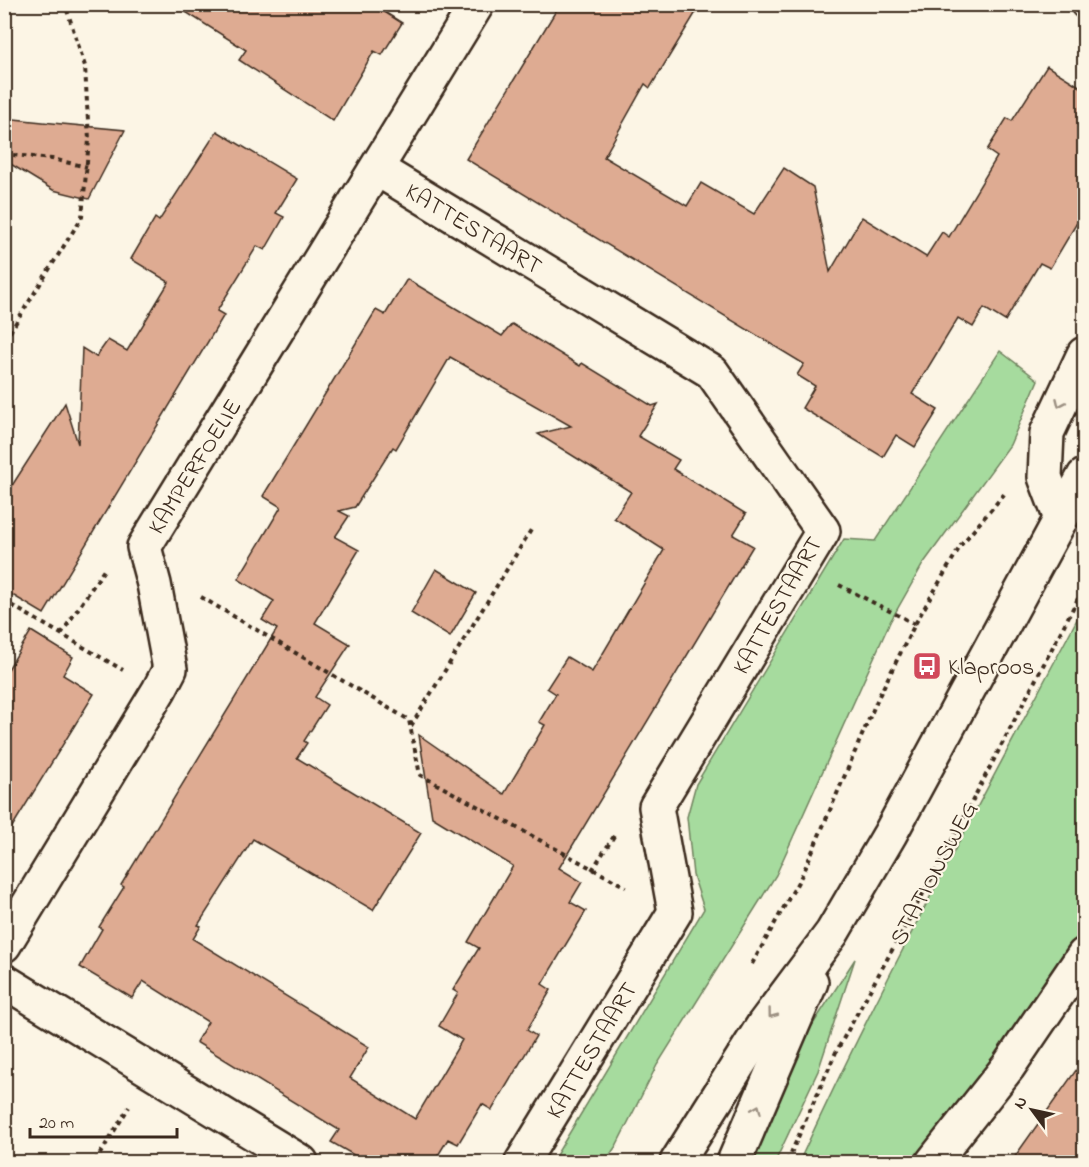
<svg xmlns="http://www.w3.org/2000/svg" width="1089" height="1167" viewBox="0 0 1089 1167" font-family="'Indie Flower',sans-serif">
	<rect width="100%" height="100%" fill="#fcf5e5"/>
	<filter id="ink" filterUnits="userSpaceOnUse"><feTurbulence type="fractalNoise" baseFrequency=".0167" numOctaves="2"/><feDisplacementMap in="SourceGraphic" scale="12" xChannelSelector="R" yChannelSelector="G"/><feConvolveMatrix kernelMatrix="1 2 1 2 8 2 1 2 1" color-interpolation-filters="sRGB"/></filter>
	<g filter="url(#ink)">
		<g fill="#a6db9e" stroke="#70825e" stroke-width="1.5">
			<path d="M1000,351L1038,380L1010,445L923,564L890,622L776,875L657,1065L616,1146L605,1162H552L704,909L693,875L687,817L696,784L844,539L875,541Z"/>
			<path d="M1084,606V930L1010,1041L915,1162H799C886,973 987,790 1084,606Z"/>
			<path d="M855,959L818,1071L775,1162H746L788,1063Z"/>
		</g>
		<g fill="#deab92" stroke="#3b2a1e" stroke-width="1.5" fill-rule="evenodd">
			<path d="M173,4H372L402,23L382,55L374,51L333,121L239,60L246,50Z"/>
			<path d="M560,4H701L650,88L645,84L604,157L687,206L701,183L754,214L784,168L813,187L830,272L862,217L926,257L942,232L949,237L997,157L987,150L1007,118L1012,121L1047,66L1084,89V211L1050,268L1040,263L1005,321L984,308L973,327L958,318L912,394L938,410L915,447L896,435L883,457L802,408L815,386L797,375L804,364L466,159Z"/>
			<path d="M4,118L62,124L125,130L89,199L53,190L4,160Z"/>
			<path d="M217,131L297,179L276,213L284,217L265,250L257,246L217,311L224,315L44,614L4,590V498L65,403L78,444L82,348L96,357L108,340L127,351L169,282L131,259L155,218L159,221Z"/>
			<path d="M407,279L502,336L512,324L580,366L582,363L652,406L658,404L638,436L679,460L673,469L746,514L733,535L753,546L559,868L582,882L570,902L586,911L542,984L551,990L527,1030L536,1036L492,1110L482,1104L458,1144L448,1139L434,1162H366L331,1142L339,1130L196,1042L208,1022L143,981L132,998L80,967L102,929L99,927L124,887L121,885L277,629L262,620L274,601L238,579L281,507L263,496L376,310L385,315ZM450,357L571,426L538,434L631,492L614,518L664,550L592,672L567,657L547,688L556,694L539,722L545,725L504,794L419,735L432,817L513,866L468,942L479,948L453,990L458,993L439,1026L462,1040L415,1119L350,1078L369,1047L193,939L201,926L198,925L253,839L373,910L421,833L297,758L307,743L304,741L327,705L315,697L350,644L315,623L359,550L335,537L349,516L339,511L355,507L393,447L396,449Z"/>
			<path d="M436,569L476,593L450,637L411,613Z"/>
			<path d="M31,631L73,657L63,675L94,694L4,840V676Z"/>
			<path d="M1084,1059V1162H1011Z"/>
		</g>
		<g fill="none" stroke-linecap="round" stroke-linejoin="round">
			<g stroke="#3b2a1e" stroke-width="30">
				<path id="service" d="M1084,4V5"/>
			</g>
			<g stroke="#3b2a1e" stroke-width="38">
				<g id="minor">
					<path d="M377,169L712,372L823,531L656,807L675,912L522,1162"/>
					<path d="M1061,519L1045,477L1047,433L1084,354"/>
					<path d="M4,945L159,690L170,669L154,584L144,547L477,4"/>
					<path d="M4,981L301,1162"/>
					<path d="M933,1162L1008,1067L1084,955"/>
				</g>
			</g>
			<g stroke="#3b2a1e" stroke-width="38">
				<g id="secondary">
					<path d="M677,1162L764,1024L832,933L890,834L1084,476"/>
					<path d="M734,1162L811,982"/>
				</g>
			</g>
			<g stroke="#3b2a1e" stroke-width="4" stroke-dasharray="4.5 4.5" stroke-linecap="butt">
				<path d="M4,154L52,159L87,167"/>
				<path d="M5,340L82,217L89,140L85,66L65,4"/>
				<path d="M839,585L915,624"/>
				<path d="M201,597L409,720L420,775L626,887"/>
				<path d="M4,601L123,670"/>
				<path d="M61,634L106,567"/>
				<path d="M411,726L531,530"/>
				<path d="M592,870L616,833"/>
				<path d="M752,964L803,873L878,698L915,624L961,545L1006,492"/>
				<path d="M95,1162L129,1107"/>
				<path d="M787,1162L836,1052L941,861L1084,587"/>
			</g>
			<use href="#service" stroke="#fcf5e5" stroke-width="26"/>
			<use href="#minor" stroke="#fcf5e5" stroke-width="33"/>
			<use href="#secondary" stroke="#fcf5e5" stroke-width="33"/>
		</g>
		<defs><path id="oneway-chevron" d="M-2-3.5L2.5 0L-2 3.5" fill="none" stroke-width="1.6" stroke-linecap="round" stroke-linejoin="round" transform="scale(1.5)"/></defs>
		<g stroke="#9c9082">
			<use href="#oneway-chevron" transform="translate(1060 403) rotate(114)"/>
			<use href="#oneway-chevron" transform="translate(772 1014) rotate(127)"/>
			<use href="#oneway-chevron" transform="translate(757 1109) rotate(-67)"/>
		</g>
	</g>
	<defs>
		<g id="bus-square" transform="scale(1.5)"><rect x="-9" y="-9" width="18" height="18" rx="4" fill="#d1495b" stroke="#fcf5e5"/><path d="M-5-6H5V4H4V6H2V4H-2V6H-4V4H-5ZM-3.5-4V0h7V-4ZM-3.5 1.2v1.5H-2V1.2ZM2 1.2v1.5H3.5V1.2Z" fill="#fff"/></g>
	</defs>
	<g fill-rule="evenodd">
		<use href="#bus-square" x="927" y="666"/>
	</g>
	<g text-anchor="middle" stroke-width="4.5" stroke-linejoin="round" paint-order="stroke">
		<g font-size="24" fill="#3b2a1e" stroke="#fcf5e5">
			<text transform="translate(474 228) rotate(31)" y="8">KATTESTAART</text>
			<text transform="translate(194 466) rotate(-58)" y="8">KAMPERFOELIE</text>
			<text transform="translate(777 605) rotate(-60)" y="8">KATTESTAART</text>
			<text transform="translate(933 873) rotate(-62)" y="8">STATIONSWEG</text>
			<text transform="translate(591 1050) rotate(-59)" y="8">KATTESTAART</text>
		</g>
		<g font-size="24" fill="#3b2a1e" stroke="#fcf5e5" text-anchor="start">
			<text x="948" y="674">Klaproos</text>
		</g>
	</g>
	<rect width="1089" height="1167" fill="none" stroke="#fcf5e5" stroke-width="24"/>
	<rect x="12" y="12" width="1065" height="1143" fill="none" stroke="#3b2a1e" stroke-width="2" filter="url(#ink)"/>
	<g transform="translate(1032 1110) rotate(303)" stroke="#fcf5e5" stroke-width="4.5" paint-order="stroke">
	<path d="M0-4.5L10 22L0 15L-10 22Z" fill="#3b2a1e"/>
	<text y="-9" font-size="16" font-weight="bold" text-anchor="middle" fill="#3b2a1e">N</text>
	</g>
	<path d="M30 1128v9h147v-9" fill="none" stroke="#3b2a1e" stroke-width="3"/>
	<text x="39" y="1128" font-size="18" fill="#3b2a1e" stroke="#fcf5e5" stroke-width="4.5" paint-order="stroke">20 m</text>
</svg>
